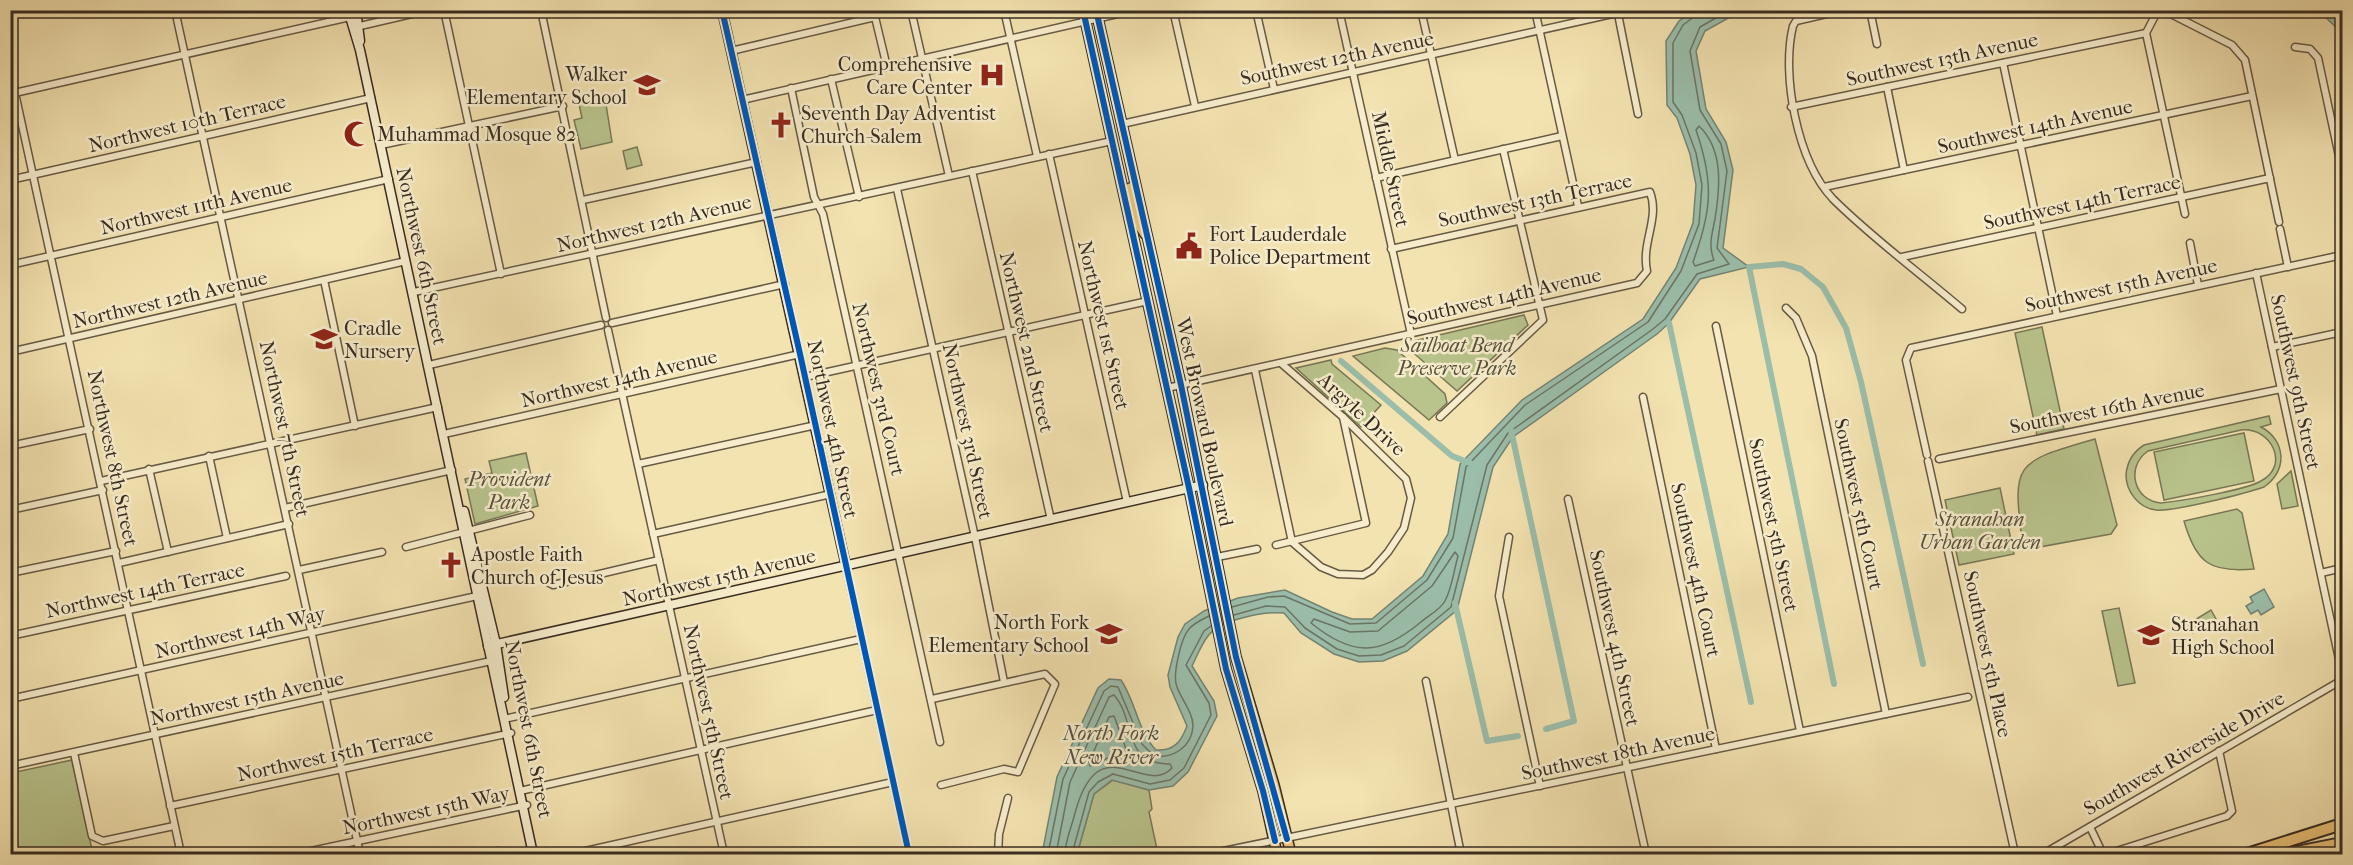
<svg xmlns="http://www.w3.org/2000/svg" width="2353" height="865" viewBox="0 0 2353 865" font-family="'IM FELL French Canon',serif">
	<rect width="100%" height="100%" fill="#f3e3b0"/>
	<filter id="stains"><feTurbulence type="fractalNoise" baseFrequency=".00333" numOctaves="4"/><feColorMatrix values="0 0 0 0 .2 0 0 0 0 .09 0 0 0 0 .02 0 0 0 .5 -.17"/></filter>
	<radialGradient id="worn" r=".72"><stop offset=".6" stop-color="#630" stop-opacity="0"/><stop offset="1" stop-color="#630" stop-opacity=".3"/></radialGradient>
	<g fill="#b9c48d" stroke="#787857" stroke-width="1.5" fill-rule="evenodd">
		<path d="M605,98L612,142L581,149L574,120L582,118L579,104Z"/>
		<path d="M637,147L642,165L627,169L623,151Z"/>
		<path d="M1524,315L1528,325L1457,391L1409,349V342Z"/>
		<path d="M2042,327L2064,429L2037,435L2015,333Z"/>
		<path d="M1385,348L1397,350L1445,394L1447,403L1429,420L1353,356Z"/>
		<path d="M1331,360L1332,364L1381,405L1361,427L1296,368Z"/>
		<path d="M2269,416L2271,424L2261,427C2286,440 2288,471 2264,487C2247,493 2173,512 2156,510C2139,508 2126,492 2126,475C2127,462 2133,452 2144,445ZM2241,430C2272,427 2290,466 2261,481C2246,490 2181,501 2161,503C2134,501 2125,467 2148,451Z"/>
		<path d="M2244,433L2254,481L2164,500L2154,452Z"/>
		<path d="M2095,439L2117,525L2111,534L2023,550C2013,464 2010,463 2095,439Z"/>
		<path d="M526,453L538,506L475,524L465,479L492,473L489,461Z"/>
		<path d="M2291,471L2298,506L2282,509L2277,484Z"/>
		<path d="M2000,488L2014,554L1959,565L1945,500Z"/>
		<path d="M2237,509L2242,513L2254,569C2210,573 2196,563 2184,521Z"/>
		<path d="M2119,608L2135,683L2118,686L2102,611Z"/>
		<path d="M2211,610L2216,619L2193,633L2188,624Z"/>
		<path d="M72,760L93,854H11V773Z"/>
		<path d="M1113,780L1149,790L1152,809L1149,812L1158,854H1077L1094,794Z"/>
	</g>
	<g fill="#9bbeab" stroke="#738474" stroke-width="1.5">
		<path d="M1693,11H1741L1705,31L1696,51L1706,109L1726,142L1733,170L1723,248L1749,267L1700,279L1669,323L1657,334L1513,437L1493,467L1457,610L1407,651L1383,661L1359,662L1334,654L1301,633L1284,613C1264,611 1220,620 1208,636C1201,645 1197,656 1192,666L1214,701L1217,716L1188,772L1173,786L1149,790L1112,780L1094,794L1077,854H1042L1057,777L1098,688L1109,679L1121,680C1136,702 1138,732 1156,750C1174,751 1181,742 1187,726L1170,687L1168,675L1178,637L1185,624L1204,611L1238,598L1285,590L1332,612L1352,619H1372L1423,576L1448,534L1460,464L1522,400L1643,319L1676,268L1693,223L1696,185L1690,154L1677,118L1667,105L1666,41L1679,21Z"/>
		<path d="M2276,11H2342V33L2322,14Z"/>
		<path d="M2264,589L2274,607L2261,615L2258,610L2251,614L2246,606L2253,602L2250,597Z"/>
	</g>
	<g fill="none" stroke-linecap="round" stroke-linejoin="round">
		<g stroke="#6a7566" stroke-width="1.5">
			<path d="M1699,126C1724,150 1720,188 1715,219C1712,234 1708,246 1714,260L1695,266L1693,262C1712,210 1714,182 1696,130Z"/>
			<path d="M1455,552L1458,556C1454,570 1452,588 1445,601C1441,609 1428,616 1421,622C1380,656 1353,657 1311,623L1314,619L1350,632L1378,631L1432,586Z"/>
			<path d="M1232,607L1268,597L1284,596L1350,624L1376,623L1427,580L1453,538L1466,467L1525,405L1648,322L1681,271L1699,224L1702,185L1696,153L1682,115L1673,102V43L1683,25L1695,16L1696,10"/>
			<path d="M1234,615L1266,606L1285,607L1305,628L1337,649L1359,656L1381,655L1404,646L1451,607L1487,465L1508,433L1653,329L1665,319L1697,274L1729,264L1717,248L1727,171L1721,144L1700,110L1690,51L1700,27L1730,10"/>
			<path d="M1114,716L1129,757L1108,758L1090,766L1089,762L1109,717Z"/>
			<path d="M1048,854L1063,779L1104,691L1111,686L1118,687L1142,744L1153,755C1172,760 1192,747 1193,726C1193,712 1181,699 1177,687C1172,676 1181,638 1189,629C1194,623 1203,619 1209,616"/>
			<path d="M1056,854L1070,782L1109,697L1114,695C1137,721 1121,764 1170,764L1172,768C1144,798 1099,724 1075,813C1072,826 1065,841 1065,854"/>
			<path d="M1072,854L1089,792L1098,782L1113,774L1150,784L1170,780L1184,768L1211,715L1209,703L1186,665L1204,631L1211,626"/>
		</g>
		<g stroke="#9bbeab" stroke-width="6">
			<path d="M1669,323L1751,702"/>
			<path d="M1341,361L1452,456L1470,463"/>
			<path d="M1511,430L1574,721L1546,729"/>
			<path d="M1455,603L1487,741L1518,736"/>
			<path d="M1834,684L1749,267L1783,264L1801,269L1823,287L1846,328L1861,382L1923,664"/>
		</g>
		<g stroke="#675a45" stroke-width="9">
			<g id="street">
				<path d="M175,10L360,854"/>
				<path d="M444,10L501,274"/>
				<path d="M541,10L606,318"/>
				<path d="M877,10L875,17L887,67"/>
				<path d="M911,10L949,176"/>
				<path d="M1004,10L1037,156"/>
				<path d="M1173,10L1195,106"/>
				<path d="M1256,10L1274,89"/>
				<path d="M1339,10L1411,334"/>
				<path d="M1421,10L1455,160"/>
				<path d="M1535,10L1578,206"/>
				<path d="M1844,10L1796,21L1793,26C1781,75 1797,161 1833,199C1871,237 1921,274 1962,309"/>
				<path d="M1870,10L1877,44"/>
				<path d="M2163,10L2232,45L2245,60L2279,222"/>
				<path d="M1618,14L1638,114"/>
				<path d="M360,26L429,10"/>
				<path d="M2146,33L2185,214"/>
				<path d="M2295,47L2310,49L2318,58L2342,170"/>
				<path d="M731,51L875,17"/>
				<path d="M2003,63L2057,316"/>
				<path d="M10,70L181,854"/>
				<path d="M831,79L859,197"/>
				<path d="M1887,87L1904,170"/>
				<path d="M791,88L814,197L823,214L940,742"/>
				<path d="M10,94L350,17"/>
				<path d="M742,100L1135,10"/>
				<path d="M1791,107L2146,33L2158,10"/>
				<path d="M1122,124L1630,10"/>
				<path d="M381,145L563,106"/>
				<path d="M1049,154L1127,502"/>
				<path d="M972,171L1051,520"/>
				<path d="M1376,178L1562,136"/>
				<path d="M10,180L371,98"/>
				<path d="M1824,187L2252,96"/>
				<path d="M897,189L975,537L1004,682"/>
				<path d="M583,200L757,162"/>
				<path d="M2280,229L2288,267"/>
				<path d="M2190,243L2198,285"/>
				<path d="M1902,257L2270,178"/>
				<path d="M10,265L389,179"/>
				<path d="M2256,273L2342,673"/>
				<path d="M324,280L355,426"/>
				<path d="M414,292L1112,141"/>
				<path d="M1786,308L1796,318L1812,356L1886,714"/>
				<path d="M612,323L785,284"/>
				<path d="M1716,326L1800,731"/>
				<path d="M608,330L724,854"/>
				<path d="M2272,347L2342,332"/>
				<path d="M10,352L406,261"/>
				<path d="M429,365L601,325"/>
				<path d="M1255,370L1292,542L1321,567L1338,574L1363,575L1372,570L1388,552L1404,528L1411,498L1406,479L1343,417L1282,364"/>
				<path d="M805,377L1148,301"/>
				<path d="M1167,388L1637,283L1647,271C1641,242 1660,219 1650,192L1391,249"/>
				<path d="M1643,397L1716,749"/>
				<path d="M1440,417L1543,320L1503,149"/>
				<path d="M444,434L800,354"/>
				<path d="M10,446L90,429"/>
				<path d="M1927,455L1906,360L1911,348L2342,255"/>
				<path d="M209,456L227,538"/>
				<path d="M1939,459L2281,389"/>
				<path d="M1928,461L2015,854"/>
				<path d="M638,464L816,425"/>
				<path d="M149,469L168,552"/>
				<path d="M101,481L438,407"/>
				<path d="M1568,499L1646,854"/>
				<path d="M285,508L452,470"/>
				<path d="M10,510L103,490"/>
				<path d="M653,534L831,494"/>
				<path d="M1509,537L1499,596L1540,786"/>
				<path d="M1276,545L1366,523L1343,417"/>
				<path d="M406,547L530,515"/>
				<path d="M1217,557L1257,549"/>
				<path d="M119,563L289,524"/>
				<path d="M846,566L909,854"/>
				<path d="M299,570L382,552"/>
				<path d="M10,573L116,551"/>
				<path d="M2321,573L2342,568"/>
				<path d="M544,580L553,585L659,560"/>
				<path d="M10,636L286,576"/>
				<path d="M1426,681L1461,854"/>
				<path d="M10,699L477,596"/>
				<path d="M932,699L1045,674L1055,684L1018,772L1004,769L941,785"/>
				<path d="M504,719L861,639"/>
				<path d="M74,753L92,836L103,841L174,826"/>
				<path d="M10,766L491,661"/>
				<path d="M520,791L877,710"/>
				<path d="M170,806L511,733"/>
				<path d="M2090,827L2101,850L2107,854L2227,816L2232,811L2219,751"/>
				<path d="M297,854L527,805"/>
				<path d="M482,854L498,851L499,854"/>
				<path d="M572,854L893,782"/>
				<path d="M891,854L908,851"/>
				<path d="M998,854L999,834L1008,798"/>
				<path d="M1209,854L1968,697"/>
				<path d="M2043,854L2342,680"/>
			</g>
		</g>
		<g stroke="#382c21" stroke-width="11">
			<g id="secondary">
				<path d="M348,10L360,50L533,854"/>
				<path d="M356,10L360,41"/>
				<path d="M722,10L846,566"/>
				<path d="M464,511L496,644L504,697"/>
				<path d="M488,646L1203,485"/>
			</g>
		</g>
		<g stroke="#382c21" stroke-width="12">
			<g id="primary">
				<path d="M1083,10L1189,488L1226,669L1263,791L1277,854"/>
				<path d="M1096,10L1181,385L1236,657L1274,785L1291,854"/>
				<path d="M1130,188L1138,223L1145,234"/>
			</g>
		</g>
		<g stroke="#382c21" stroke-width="14">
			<g id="highway">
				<path d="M2247,854L2342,824"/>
				<path d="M2287,854L2342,843"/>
			</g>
		</g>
		<use href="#street" stroke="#f7edcc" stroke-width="6"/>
		<use href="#secondary" stroke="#f7edcc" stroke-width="8"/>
		<use href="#primary" stroke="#eac278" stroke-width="9"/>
		<use href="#highway" stroke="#eac278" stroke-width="10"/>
		<g stroke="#f7edcc" stroke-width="10">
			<g id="cycleway">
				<path d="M722,10L800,354L909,854"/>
				<path d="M1083,10L1189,488L1226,669L1263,791L1275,841"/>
				<path d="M1096,10L1181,385L1236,657L1287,839"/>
			</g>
		</g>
		<use href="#cycleway" stroke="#0057b8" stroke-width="6"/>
	</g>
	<defs>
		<g id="hospital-bare" transform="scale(2.07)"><path d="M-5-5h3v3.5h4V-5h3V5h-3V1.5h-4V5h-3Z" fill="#8f2418" stroke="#f7edcc" stroke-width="2.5" paint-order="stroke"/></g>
		<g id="school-bare" transform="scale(2.07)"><path d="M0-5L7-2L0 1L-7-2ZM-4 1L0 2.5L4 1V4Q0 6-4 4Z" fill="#8f2418" stroke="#f7edcc" stroke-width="2.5" paint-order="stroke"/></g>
		<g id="church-bare" transform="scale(2.07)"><path d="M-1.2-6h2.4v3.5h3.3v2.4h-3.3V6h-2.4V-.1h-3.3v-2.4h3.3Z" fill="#8f2418" stroke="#f7edcc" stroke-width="2.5" paint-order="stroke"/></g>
		<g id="mosque-bare" transform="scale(2.07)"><path d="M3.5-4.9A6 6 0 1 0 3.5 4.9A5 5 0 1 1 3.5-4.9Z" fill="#8f2418" stroke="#f7edcc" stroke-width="2.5" paint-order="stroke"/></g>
		<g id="civic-bare" transform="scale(2.07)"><path d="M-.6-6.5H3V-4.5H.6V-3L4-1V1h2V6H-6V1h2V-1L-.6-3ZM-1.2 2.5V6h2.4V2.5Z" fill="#8f2418" stroke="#f7edcc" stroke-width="2.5" paint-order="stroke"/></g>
	</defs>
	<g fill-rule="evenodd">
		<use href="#hospital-bare" x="992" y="75"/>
		<use href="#school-bare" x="647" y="85"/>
		<use href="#church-bare" x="781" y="125"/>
		<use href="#mosque-bare" x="357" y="134"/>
		<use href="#civic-bare" x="1189" y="246"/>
		<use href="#school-bare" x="324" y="339"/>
		<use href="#church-bare" x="451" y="565"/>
		<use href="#school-bare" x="1109" y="634"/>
		<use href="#school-bare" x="2151" y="635"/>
	</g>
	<g text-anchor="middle" stroke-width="5" stroke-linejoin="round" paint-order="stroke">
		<g font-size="20" fill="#382c21" stroke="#f7edcc">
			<text transform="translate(1337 58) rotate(-12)" y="7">Southwest 12th Avenue</text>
			<text transform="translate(1942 59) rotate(-12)" y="7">Southwest 13th Avenue</text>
			<text transform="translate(187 123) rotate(-13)" y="7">Northwest 10th Terrace</text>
			<text transform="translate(2035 126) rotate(-12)" y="7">Southwest 14th Avenue</text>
			<text transform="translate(1391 169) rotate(78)" y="7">Middle Street</text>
			<text transform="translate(1535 200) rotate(-12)" y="7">Southwest 13th Terrace</text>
			<text transform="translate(2082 202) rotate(-12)" y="7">Southwest 14th Terrace</text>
			<text transform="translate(196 206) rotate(-13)" y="7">Northwest 11th Avenue</text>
			<text transform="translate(654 223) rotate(-13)" y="7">Northwest 12th Avenue</text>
			<text transform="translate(422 256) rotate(78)" y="7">Northwest 6th Street</text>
			<text transform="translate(2121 285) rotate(-12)" y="7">Southwest 15th Avenue</text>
			<text transform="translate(1504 296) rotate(-13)" y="7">Southwest 14th Avenue</text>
			<text transform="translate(170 299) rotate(-13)" y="7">Northwest 12th Avenue</text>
			<text transform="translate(1104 325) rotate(77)" y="7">Northwest 1st Street</text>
			<text transform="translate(1027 342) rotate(77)" y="7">Northwest 2nd Street</text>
			<text transform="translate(619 378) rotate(-13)" y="7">Northwest 14th Avenue</text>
			<text transform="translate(2296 382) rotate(78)" y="7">Southwest 9th Street</text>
			<text transform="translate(879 389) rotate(77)" y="7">Northwest 3rd Court</text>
			<text transform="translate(2107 408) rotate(-11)" y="7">Southwest 16th Avenue</text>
			<text transform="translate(1362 414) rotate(43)" y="7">Argyle Drive</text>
			<text transform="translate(1205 422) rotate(78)" y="7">West Broward Boulevard</text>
			<text transform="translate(285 429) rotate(78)" y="7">Northwest 7th Street</text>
			<text transform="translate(833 429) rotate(78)" y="7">Northwest 4th Street</text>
			<text transform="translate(968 431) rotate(78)" y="7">Northwest 3rd Street</text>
			<text transform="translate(113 458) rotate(78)" y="7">Northwest 8th Street</text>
			<text transform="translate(1859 504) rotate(78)" y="7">Southwest 5th Court</text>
			<text transform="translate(1774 525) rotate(78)" y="7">Southwest 5th Street</text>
			<text transform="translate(1696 570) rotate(78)" y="7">Southwest 4th Court</text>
			<text transform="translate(719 577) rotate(-13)" y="7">Northwest 15th Avenue</text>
			<text transform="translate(145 590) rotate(-12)" y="7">Northwest 14th Terrace</text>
			<text transform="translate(240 632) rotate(-13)" y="7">Northwest 14th Way</text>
			<text transform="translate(1615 638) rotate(78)" y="7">Southwest 4th Street</text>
			<text transform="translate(1988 654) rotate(78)" y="7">Southwest 5th Place</text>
			<text transform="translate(247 698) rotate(-12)" y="7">Northwest 15th Avenue</text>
			<text transform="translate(709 712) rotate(78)" y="7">Northwest 5th Street</text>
			<text transform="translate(529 729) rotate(79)" y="7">Northwest 6th Street</text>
			<text transform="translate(1618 753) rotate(-12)" y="7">Southwest 18th Avenue</text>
			<text transform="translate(2184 753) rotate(-30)" y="7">Southwest Riverside Drive</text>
			<text transform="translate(335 754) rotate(-12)" y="7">Northwest 15th Terrace</text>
			<text transform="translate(426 810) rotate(-12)" y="7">Northwest 15th Way</text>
		</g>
		<g font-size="20" fill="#382c21" stroke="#f7edcc" text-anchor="start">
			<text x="972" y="71" text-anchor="end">Comprehensive<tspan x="972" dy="23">Care Center</tspan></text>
			<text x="627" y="81" text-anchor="end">Walker<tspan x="627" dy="23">Elementary School</tspan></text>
			<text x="801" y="120">Seventh Day Adventist<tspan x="801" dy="23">Church-Salem</tspan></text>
			<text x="377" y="141">Muhammad Mosque 82</text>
			<text x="1209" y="241">Fort Lauderdale<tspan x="1209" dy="23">Police Department</tspan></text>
			<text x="344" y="335">Cradle<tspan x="344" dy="23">Nursery</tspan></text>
			<text x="471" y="561">Apostle Faith<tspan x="471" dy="23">Church of Jesus</tspan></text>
			<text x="1089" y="629" text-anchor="end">North Fork<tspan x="1089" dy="23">Elementary School</tspan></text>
			<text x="2171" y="631">Stranahan<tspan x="2171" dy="23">High School</tspan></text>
		</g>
		<g font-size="20" font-style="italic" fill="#58523c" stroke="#f7edcc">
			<text x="1457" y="352">Sailboat Bend<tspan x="1457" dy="23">Preserve Park</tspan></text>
			<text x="509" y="486">Provident<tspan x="509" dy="23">Park</tspan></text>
			<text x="1980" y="526">Stranahan<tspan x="1980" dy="23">Urban Garden</tspan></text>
		</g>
		<g font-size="21" font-style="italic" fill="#515044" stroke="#f7edcc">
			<text x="1111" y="740">North Fork<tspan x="1111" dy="24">New River</tspan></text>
		</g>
	</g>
	<rect width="2353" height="865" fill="none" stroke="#f3e3b0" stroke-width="36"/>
	<rect x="12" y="12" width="2329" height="841" fill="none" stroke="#382c21" stroke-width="3"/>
	<rect x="18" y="18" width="2317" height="829" fill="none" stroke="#382c21" stroke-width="1.5"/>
	<rect width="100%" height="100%" filter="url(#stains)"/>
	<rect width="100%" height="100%" fill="url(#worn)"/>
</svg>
